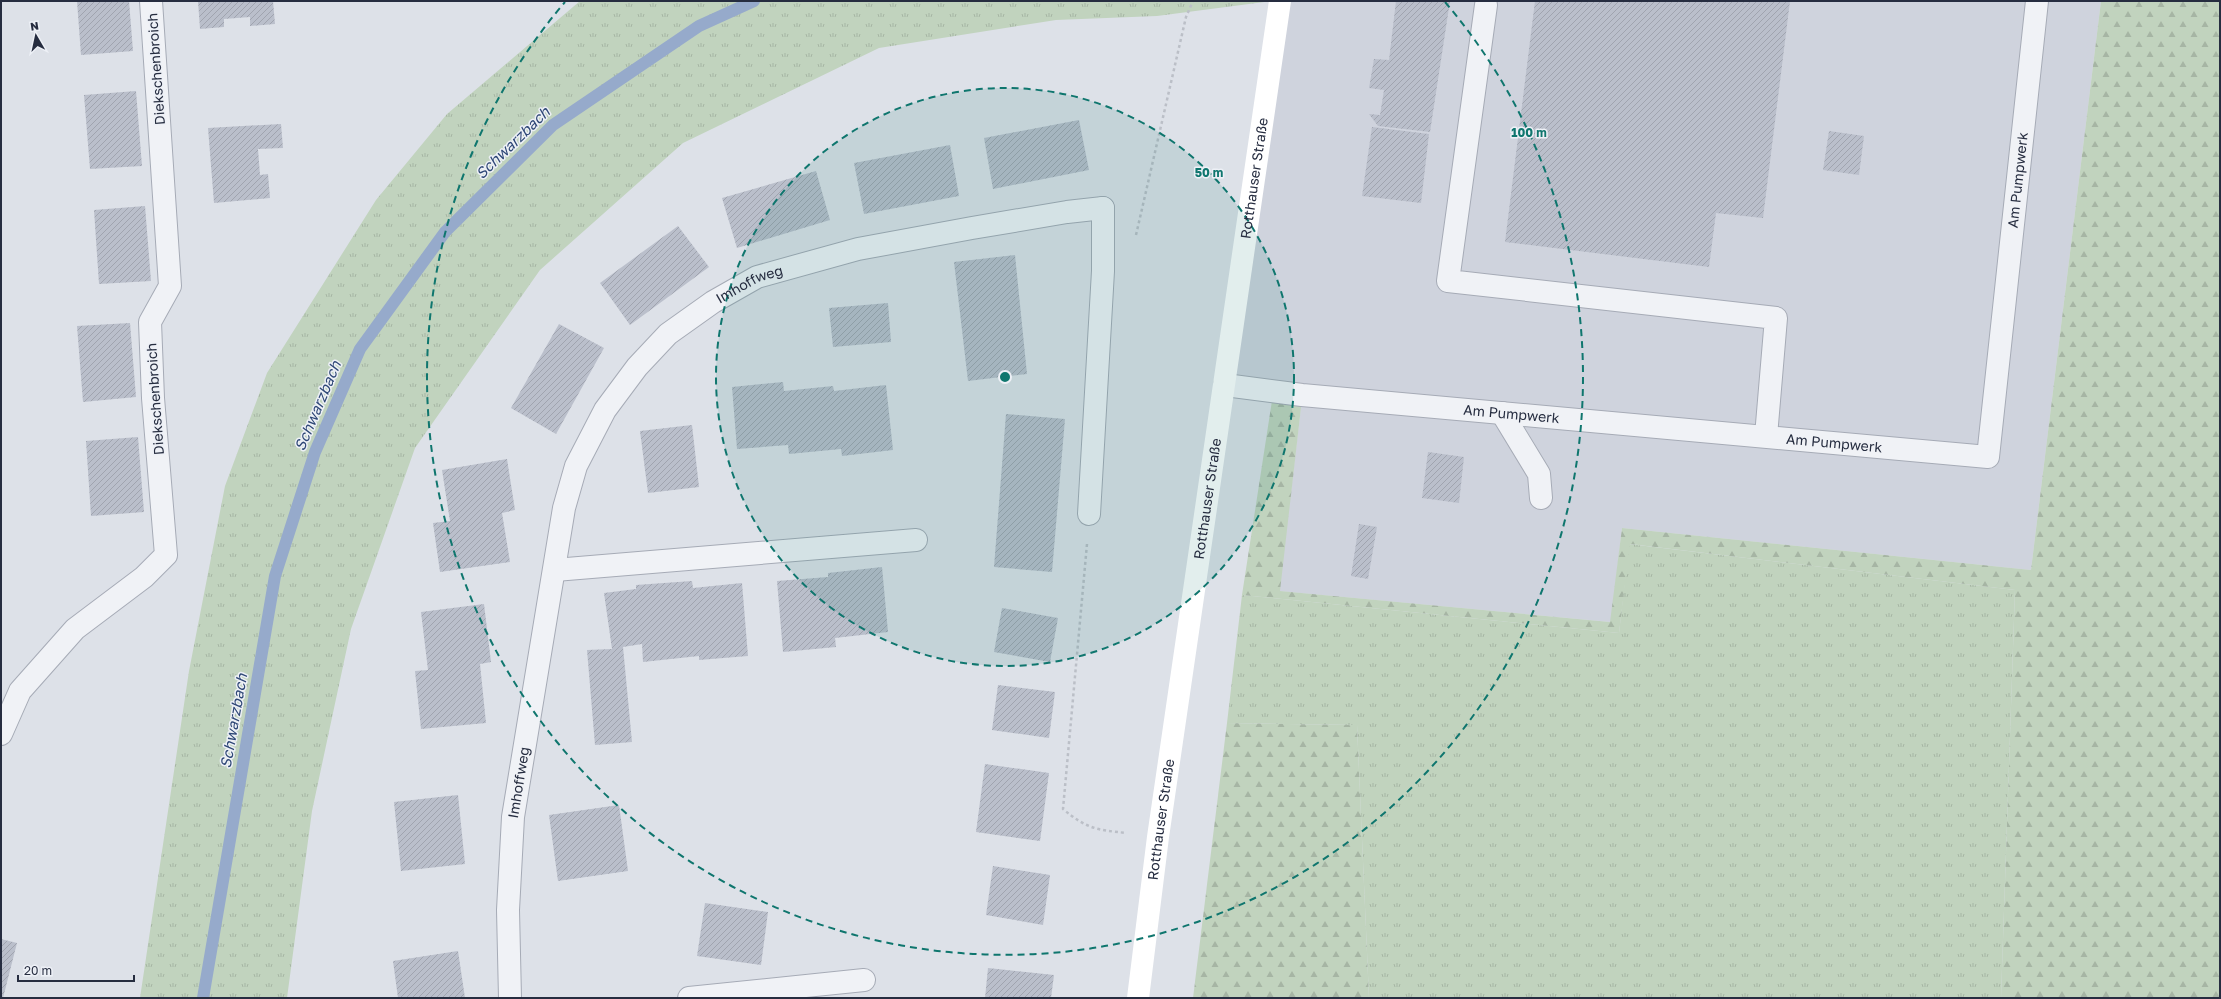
<svg xmlns="http://www.w3.org/2000/svg" width="2221" height="999" viewBox="0 0 2221 999" font-family="'Golos Text',sans-serif">
	<defs>
		<pattern id="grass-tufts" width="24" height="20" patternUnits="userSpaceOnUse"><rect width="24" height="20" fill="#c1d3be"/><path d="M3 7l-1-3M5 7V3M7 7l1-3M15 17l-1-3M17 17v-4M19 17l1-3" fill="none" stroke="#a6b5a4"/></pattern>
		<pattern id="forest-firs" width="22" height="20" patternUnits="userSpaceOnUse"><rect width="22" height="20" fill="#c1d3be"/><path d="M5 1l3.5 6h-7zM16 11l3.5 6h-7z" fill="#a6b5a4"/></pattern>
		<pattern id="building-hatch" width="6" height="6" patternUnits="userSpaceOnUse"><rect width="6" height="6" fill="#babfcb"/><path d="M-1 1l2-2M0 6l6-6M5 7l2-2" fill="none" stroke="#a0a4af"/></pattern>
	</defs>
	<rect width="100%" height="100%" fill="#dde1e8"/>
	<path fill="#cfd3dd" d="M1285,1H2101L2031,570L1622,528L1611,622L1279,591L1302,399L1228,383Z"/>
	<g fill="url(#grass-tufts)">
		<path d="M580,1H1272L1157,16L1056,20L879,48L683,143L540,270L415,448L351,629L312,811L287,998H140L189,671L225,486L267,373L376,200L447,114Z"/>
		<path d="M1629,544L2015,590L2001,998H1369L1357,725L1227,723L1242,595L1619,633Z"/>
	</g>
	<g fill="url(#forest-firs)">
		<path d="M2101,1H2220V998H2001L2015,590L1630,544L1619,633L1242,595L1273,394L1302,399L1280,591L1610,622L1622,528L2031,570Z"/>
		<path d="M1227,723L1357,725L1369,998H1193Z"/>
	</g>
	<g fill="none" stroke-linecap="round" stroke-linejoin="round">
		<path stroke="#96aacb" stroke-width="12" d="M203,998L275,576L315,452L360,349L445,232L553,125L699,26L754,1"/>
	</g>
	<g fill="url(#building-hatch)">
		<path d="M77,1H129L133,51L81,55Z"/>
		<path d="M198,1H273L275,24L250,26V17L224,19V27L200,29Z"/>
		<path d="M1396,1H1450L1430,132L1378,126L1369,114L1380,115L1384,90L1369,88L1374,59L1389,60Z"/>
		<path d="M1535,1H1790L1763,218L1716,213L1709,267L1505,242Z"/>
		<path d="M136,91L142,166L90,169L84,95Z"/>
		<path d="M1079,120L1089,170L993,189L984,138Z"/>
		<path d="M281,124L283,148L258,149L260,175L268,174L270,198L214,203L208,128Z"/>
		<path d="M1372,127L1429,134L1421,203L1362,196Z"/>
		<path d="M1829,131L1864,136L1859,175L1823,170Z"/>
		<path d="M950,145L959,196L864,214L854,163Z"/>
		<path d="M816,171L830,220L737,248L722,198Z"/>
		<path d="M145,206L151,281L99,284L94,210Z"/>
		<path d="M678,226L709,267L630,325L600,283Z"/>
		<path d="M1015,255L1027,374L968,381L954,262Z"/>
		<path d="M888,303L891,342L833,347L829,308Z"/>
		<path d="M130,323L136,397L83,402L77,326Z"/>
		<path d="M559,324L604,348L556,434L511,408Z"/>
		<path d="M783,382L784,391L833,386L834,391L886,385L893,450L842,456L841,449L789,454L788,445L737,449L732,387Z"/>
		<path d="M1006,414L1065,419L1052,572L994,567Z"/>
		<path d="M692,425L699,487L648,493L640,431Z"/>
		<path d="M138,437L144,512L91,516L86,441Z"/>
		<path d="M1428,452L1464,457L1459,503L1422,498Z"/>
		<path d="M507,459L515,510L502,513L510,562L440,572L433,523L450,521L442,470Z"/>
		<path d="M1359,524L1377,527L1368,579L1351,576Z"/>
		<path d="M882,567L888,632L835,638L836,647L783,652L777,581L828,577V573Z"/>
		<path d="M692,581L693,588L742,583L748,656L699,660V656L643,662L642,644L623,647L632,742L595,745L587,650L612,649L604,593L636,589V585Z"/>
		<path d="M484,604L491,662L480,664L486,723L421,729L415,671L428,670L421,612Z"/>
		<path d="M1002,608L1058,618L1050,662L994,652Z"/>
		<path d="M998,685L1055,692L1049,738L992,730Z"/>
		<path d="M985,764L1049,773L1040,841L976,832Z"/>
		<path d="M458,795L465,864L401,871L394,802Z"/>
		<path d="M619,805L628,871L558,881L549,815Z"/>
		<path d="M993,866L1050,875L1043,925L986,915Z"/>
		<path d="M705,903L768,912L761,965L697,956Z"/>
		<path d="M1,939L17,943L3,998H1Z"/>
		<path d="M458,951L465,998H398L393,961Z"/>
		<path d="M988,968L1054,975L1051,998H985Z"/>
	</g>
	<g fill="none" stroke-linecap="round" stroke-linejoin="round">
		<g stroke="#a6abb6" stroke-width="24">
			<g id="service">
				<path d="M1502,413L1539,474L1541,498"/>
				<path d="M1089,514L1103,271V208"/>
			</g>
		</g>
		<g stroke="#a6abb6" stroke-width="24">
			<g id="minor">
				<path d="M1486,5L1448,281L1776,318L1766,436"/>
				<path id="s1" d="M1225,385L1302,395L1988,457L2037,1"/>
				<path d="M555,570L916,540"/>
				<path d="M1,734L20,691L75,629L144,577L166,555L153,398L150,322L170,286L151,1"/>
				<path id="s2" d="M510,998L508,910L513,817L564,508L576,466L605,410L637,367L668,334L713,302L757,277L858,249L972,228L1067,212L1103,208"/>
				<path d="M689,998L864,980"/>
			</g>
		</g>
		<g stroke="#bbbfc7" stroke-width="2.5" stroke-dasharray="3 3" stroke-linecap="butt">
			<path d="M1136,235L1186,17L1193,1"/>
			<path d="M1087,544L1063,809C1087,829 1097,830 1127,833"/>
		</g>
		<use href="#service" stroke="#f0f2f6" stroke-width="22"/>
		<use href="#minor" stroke="#f0f2f6" stroke-width="22"/>
		<path stroke="#fff" stroke-width="22" id="s3" d="M1138,998L1158,837L1280,1"/>
	</g>
	<circle cx="1005" cy="377" r="289" fill="#0f766e" fill-opacity=".12"/>
	<g fill="none" stroke="#0f766e" stroke-width="2" stroke-dasharray="7 5">
		<circle cx="1005" cy="377" r="289"/>
		<path d="M1445 2A578 578 0 1 1 565 2"/>
	</g>
	<g text-anchor="middle" stroke-width="3" stroke-linejoin="round" paint-order="stroke">
		<g font-size="14" fill="#262d40" stroke="#edf0f6">
			<text transform="translate(156 69) rotate(-94)" y="5">Diekschenbroich</text>
			<text dy="5" stroke="none"><textPath href="#s3" startOffset="828">Rotthauser Straße</textPath></text>
			<text dy="5" stroke="none"><textPath href="#s1" startOffset="1045">Am Pumpwerk</textPath></text>
			<text dy="5" stroke="none"><textPath href="#s2" startOffset="796">Imhoffweg</textPath></text>
			<text transform="translate(155 399) rotate(-94)" y="5">Diekschenbroich</text>
			<text dy="5" stroke="none"><textPath href="#s1" startOffset="288">Am Pumpwerk</textPath></text>
			<text dy="5" stroke="none"><textPath href="#s1" startOffset="612">Am Pumpwerk</textPath></text>
			<text dy="5" stroke="none"><textPath href="#s3" startOffset="504">Rotthauser Straße</textPath></text>
			<text dy="5" stroke="none"><textPath href="#s2" startOffset="216">Imhoffweg</textPath></text>
			<text dy="5" stroke="none"><textPath href="#s3" startOffset="180">Rotthauser Straße</textPath></text>
		</g>
		<g font-size="15" font-style="italic" fill="#2e4776" stroke="#edf0f6">
			<text transform="translate(513 143) rotate(-44)" y="5">Schwarzbach</text>
			<text transform="translate(318 406) rotate(-67)" y="5">Schwarzbach</text>
			<text transform="translate(234 721) rotate(-80)" y="5">Schwarzbach</text>
		</g>
	</g>
	<circle cx="1005" cy="377" r="6" fill="#0f766e" stroke="#edf0f6" stroke-width="2"/>
	<g font-size="12" text-anchor="middle" font-weight="bold" fill="#0f766e" stroke="#edf0f6" stroke-width="3" stroke-linejoin="round" paint-order="stroke">
		<text x="1529" y="137">100 m</text>
		<text x="1209" y="177">50 m</text>
	</g>
	<rect width="2221" height="999" fill="none" stroke="#262d40" stroke-width="4"/>
	<g transform="translate(36 36) rotate(351)" stroke="#edf0f6" stroke-width="3" paint-order="stroke">
	<path d="M0-3L7 15L0 10L-7 15Z" fill="#262d40"/>
	<text y="-6" font-size="11" font-weight="bold" text-anchor="middle" fill="#262d40">N</text>
	</g>
	<path d="M18 975v6h116v-6" fill="none" stroke="#262d40" stroke-width="2"/>
	<text x="24" y="975" font-size="12" fill="#262d40" stroke="#edf0f6" stroke-width="3" paint-order="stroke">20 m</text>
</svg>
